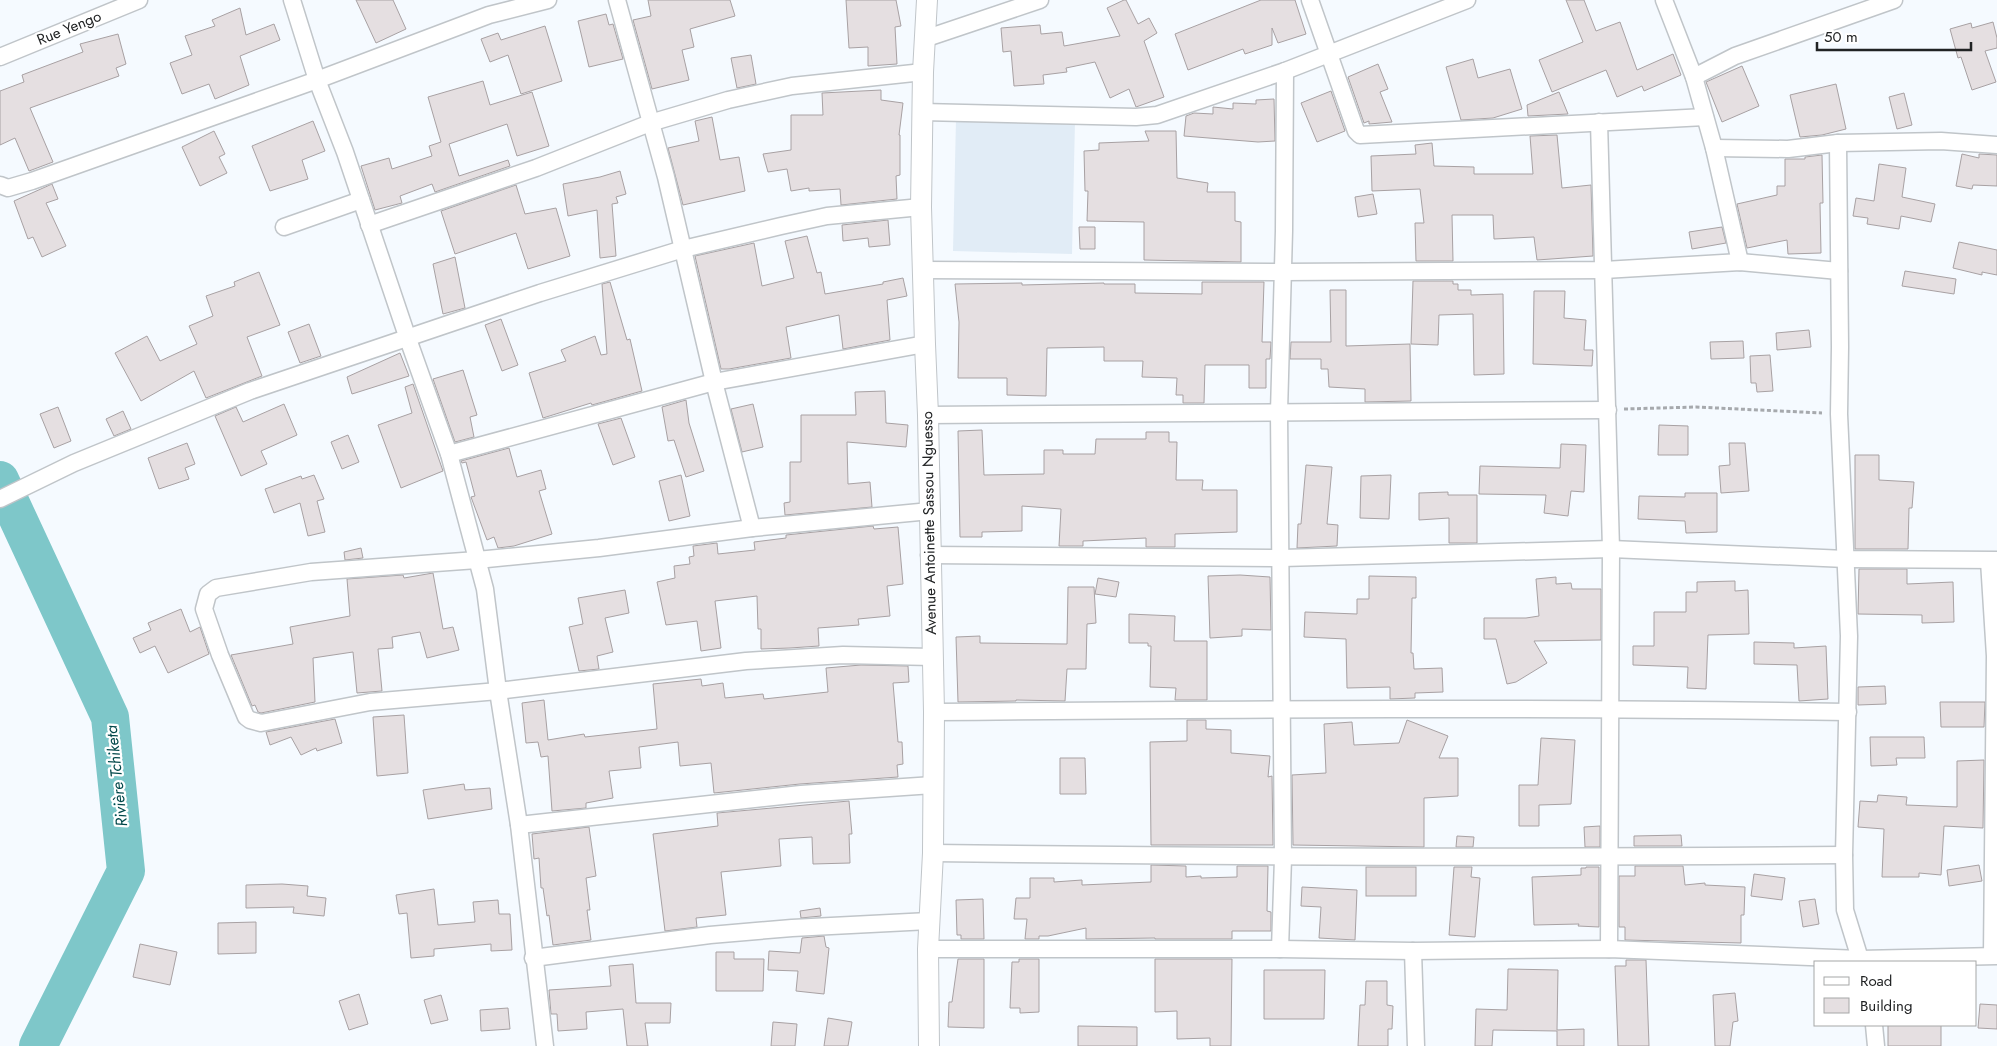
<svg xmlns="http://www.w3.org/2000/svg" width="1997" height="1046" viewBox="0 0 1997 1046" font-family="Jost,sans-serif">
	<rect width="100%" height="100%" fill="#f5faff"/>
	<path fill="#e1ecf6" d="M956,119L1075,121L1072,254L953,251Z"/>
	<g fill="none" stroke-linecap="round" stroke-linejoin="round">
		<path stroke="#7ec7c9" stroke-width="38" d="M0,480L110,717L126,871L38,1046"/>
	</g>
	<g fill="#e5dfe1" stroke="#a8a1a3">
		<path d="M356,0H393L406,29L376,43Z"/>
		<path d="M648,0H730L735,16L690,29L694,47L682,50L689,80L652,89L633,20L651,16Z"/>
		<path d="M846,0H896L901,26L895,27L897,64L868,66V47L849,48Z"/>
		<path d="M1124,0H1126L1138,24L1149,18L1157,33L1144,41L1164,97L1136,107L1129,89L1110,98L1095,62L1066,68L1067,72L1043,75L1044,84L1014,86L1011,51L1003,52L1001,28L1040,25L1041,34L1062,32L1064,46L1120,36L1107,8Z"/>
		<path d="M1261,0H1295L1306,34L1278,43L1272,28V45L1245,54L1243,49L1188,70L1175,34Z"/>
		<path d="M1566,0H1584L1596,31L1620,22L1637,70L1673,54L1681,75L1644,91L1642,86L1617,97L1606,70L1552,92L1539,60L1583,42Z"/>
		<path d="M240,8L246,35L274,24L280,40L240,56L249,85L215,99L209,84L182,94L170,63L192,55L185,36L215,26L212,20Z"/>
		<path d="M606,14L609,25L613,24L623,59L589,67L578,21Z"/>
		<path d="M1993,22L1997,38V48L1985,51L1996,82L1972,90L1961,57L1958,58L1950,29L1971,23L1972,28Z"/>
		<path d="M545,26L562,81L521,94L508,55L490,62L481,39L498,33L501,40Z"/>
		<path d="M118,34L126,64L116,68L119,76L30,108L53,162L29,171L15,138L0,145V91L24,82L22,75L83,52L80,44Z"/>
		<path d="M751,55L756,84L737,88L731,58Z"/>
		<path d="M1473,59L1478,78L1510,69L1522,109L1493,118L1461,120L1446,67Z"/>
		<path d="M1378,64L1388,89L1380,92L1392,122L1369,124V121L1364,123L1348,77Z"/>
		<path d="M1742,66L1759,106L1722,122L1706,82Z"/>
		<path d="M483,81L490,105L532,92L549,146L517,156L507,124L449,144L459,176L508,160L510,166L435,192L432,184L400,196L402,203L375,210L361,166L389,158L392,169L432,156L429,146L441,142L428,97Z"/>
		<path d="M1836,84L1846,129L1822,135L1800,137L1790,95Z"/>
		<path d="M881,90V100L903,103L899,135H900V175L896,176L897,199L841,205L840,189L809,191V188L791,191L787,169L768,172L763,154L791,150V115H823L822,93Z"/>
		<path d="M1331,91L1345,131L1317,142L1301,103Z"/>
		<path d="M1559,92L1568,114L1528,116L1527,105Z"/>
		<path d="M1904,93L1912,125L1897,129L1889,97Z"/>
		<path d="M1274,99L1275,141L1258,142L1184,136L1186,116L1194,113L1213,114V107L1233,109V103L1256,104V100Z"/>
		<path d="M712,117L720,160L739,157L745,191L683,205L668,148L699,141L695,121Z"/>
		<path d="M313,121L325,151L302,160L308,179L270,191L252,146Z"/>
		<path d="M214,131L225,154L219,157L227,173L200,186L182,147Z"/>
		<path d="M1145,131H1176L1177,178L1208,183L1207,192H1235V221L1241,222V262L1144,260V222L1087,221L1088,191H1085L1084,151L1099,150V143L1149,141Z"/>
		<path d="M1557,135L1562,188L1591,185L1593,256L1537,260L1534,237L1494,239L1493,215H1452L1453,261H1416L1415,223H1424L1420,189L1372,191L1371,156L1416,154L1415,145L1432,143L1434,166L1474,167V174H1533L1530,136Z"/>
		<path d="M1962,154L1979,158V154L1997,155V186L1973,185L1972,189L1956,186Z"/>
		<path d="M1822,155L1823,203H1820L1821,253L1788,254L1787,240L1747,248L1737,204L1777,195V186H1785V159H1805V157Z"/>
		<path d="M1879,164L1906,168L1902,197L1935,204L1931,222L1901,216L1899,229L1867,224L1868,218L1853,216L1856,198L1874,201Z"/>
		<path d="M620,171L626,194L616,197L618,203L612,204L616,256L600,258L597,210L568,216L563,184L600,177Z"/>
		<path d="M52,184L58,199L46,203L66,246L42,257L33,237L28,239L14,201Z"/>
		<path d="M516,185L525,214L556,208L570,256L528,269L516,233L455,254L441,211Z"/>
		<path d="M1373,194L1377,214L1358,217L1355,197Z"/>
		<path d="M888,220L890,245L869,247L868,238L843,241L842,225Z"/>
		<path d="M1079,227H1095V249H1080Z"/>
		<path d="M1722,227L1726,243L1692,249L1689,232Z"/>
		<path d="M807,236L817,273L821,272L825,294L883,284V282L903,278L907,296L887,300L890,340L843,349L839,315L786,327L791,358L729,369H721L695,256L754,243L762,286L794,278L785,241Z"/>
		<path d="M1959,242L1997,250V275L1982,272V275L1953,268Z"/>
		<path d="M455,257L465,308L443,314L433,264Z"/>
		<path d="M1905,271L1956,279L1954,294L1902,286Z"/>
		<path d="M259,272L280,325L247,337L262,376L206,398L194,371L141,401L115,353L147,336L160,361L197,344L189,326L213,316L206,296L235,286L234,282Z"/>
		<path d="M1413,281H1453V284H1458V290H1471V295L1503,294L1504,374L1474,375L1473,314L1439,315L1438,345L1411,344Z"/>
		<path d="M610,282L627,340L630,339L642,391L592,405L591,403L543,418L529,373L566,361L561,350L595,336L601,355L607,354L602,284Z"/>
		<path d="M1202,282H1264L1262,342H1271L1270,359H1266V388H1249V365H1205L1204,403H1183V395H1176L1177,378L1142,377L1143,361H1104V347L1047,348L1046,396L1007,395V378H958L959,322L955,284L1022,283V285L1104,283V284H1135V293L1202,294Z"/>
		<path d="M1330,290H1346V346L1410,344L1411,401L1365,402V389L1329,387L1328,369H1321V359H1290L1291,342H1331Z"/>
		<path d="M1534,291H1565L1564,318L1586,320L1584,350H1593L1592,366L1533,364Z"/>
		<path d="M501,319L518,365L502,371L485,325Z"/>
		<path d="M309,324L321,356L300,363L288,332Z"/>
		<path d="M1809,330L1811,347L1777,350L1776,333Z"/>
		<path d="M1743,341L1744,358L1711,359L1710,342Z"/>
		<path d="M400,353L409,376L352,394L347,377Z"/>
		<path d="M1770,355L1773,391L1757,392L1756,383H1751L1750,356Z"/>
		<path d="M463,370L477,415L470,417L474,437L455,442L433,379Z"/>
		<path d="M413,384L443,471L401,488L378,425L412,413L405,387Z"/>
		<path d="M885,391L886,423L908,425L906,447L847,442L848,484L870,482L872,507L785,515L784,503L790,502V462H801V415H856L855,392Z"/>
		<path d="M686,400L689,423L704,471L686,477L674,440L668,441L662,407Z"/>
		<path d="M284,404L297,435L261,451L267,464L241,476L215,416L236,407L243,422Z"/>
		<path d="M753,404L763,447L742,452L731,409Z"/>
		<path d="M58,407L71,441L54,448L40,414Z"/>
		<path d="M123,411L131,429L114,436L106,419Z"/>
		<path d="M621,418L635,457L613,465L598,424Z"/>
		<path d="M1659,425L1688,426V455H1658Z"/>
		<path d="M982,430L984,475L1044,474V450H1063V454H1095L1096,439H1146V432H1169V442H1177L1176,480H1203L1202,490H1237V532L1175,534V547H1146V538L1083,541V546H1059L1061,509L1022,506V531L982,532V537H960L958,431Z"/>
		<path d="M348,435L359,462L342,469L331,442Z"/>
		<path d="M187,443L195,464L185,468L189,479L159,489L148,458Z"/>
		<path d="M1729,443H1745L1749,491L1721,493L1719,466L1730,465Z"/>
		<path d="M1561,444L1586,445L1584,492L1571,491L1568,516L1544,513L1546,495L1479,494L1480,466L1560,468Z"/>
		<path d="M509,448L517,477L541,470L546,489L539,491L552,534L514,546L498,548L494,537L487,540L471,497L475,496L466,462L462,463L461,461Z"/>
		<path d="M1855,455H1879V480L1914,482L1912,508H1909L1908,549H1855Z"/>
		<path d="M1306,465L1332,467L1327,524L1338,525L1337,546L1297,548L1298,524H1301Z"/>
		<path d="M314,475L324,499L317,501L325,532L308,536L300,503L274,513L265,489L301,476L302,479Z"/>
		<path d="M681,475L690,516L669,521L659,481Z"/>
		<path d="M1391,475L1389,519L1360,518L1361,476Z"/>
		<path d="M1448,492V495H1477V543H1449V518L1419,520V493Z"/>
		<path d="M1685,493H1717V532L1686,533L1685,521L1638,519L1639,496L1685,497Z"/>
		<path d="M873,526L874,529L898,527L903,584L887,586L890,616L858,619L859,625L818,628L819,646L790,648L761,649V629H758L757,596L715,601L721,648L701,651L697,621L666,625L657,582L675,578L674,566L690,564L689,557L694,556L693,546L717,543L718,554L755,550L754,542L786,538V535Z"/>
		<path d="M361,548L363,558L345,560L344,552Z"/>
		<path d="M1859,569H1907V584L1953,582L1954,622L1922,623V615L1858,614Z"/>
		<path d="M433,573L443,629L453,627L459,650L427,658L420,632L392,637L393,648L378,649L382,691L357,693L353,652L313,658L315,702L261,713L258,712L255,705L252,706L231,655L293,644L290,627L350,616L347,579L403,575L404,578Z"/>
		<path d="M1240,575L1270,577L1271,630L1242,629V636L1210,638L1208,576Z"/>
		<path d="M1369,576L1416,577V598H1412L1411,653H1413L1414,669L1442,668L1443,692L1415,693V698L1390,699V687L1347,688L1346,639L1304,637L1305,612L1357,614V599H1369Z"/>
		<path d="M1556,577V584L1571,583L1572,589H1601V640L1534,641L1547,663L1516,682L1507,684L1496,639H1484V618H1526L1539,616L1536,579Z"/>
		<path d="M1098,578L1119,582L1116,597L1095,594Z"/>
		<path d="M1735,581V591L1748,590L1749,634L1708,635L1706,689L1687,688L1688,667L1633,665V646H1654V612H1686V592H1697V582Z"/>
		<path d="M1068,587H1094L1096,623L1087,624L1086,669H1067L1065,701L1016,700V701L958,702L956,637L980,636V643L1067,644Z"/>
		<path d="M625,590L629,613L605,618L613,652L597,656L599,669L579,671L569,627L583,624L578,598Z"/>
		<path d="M181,609L190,632L200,627L209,654L168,673L155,646L140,653L133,638L151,630L148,623Z"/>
		<path d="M1129,614L1175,616L1174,641H1207V700H1175L1176,688L1150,687L1151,646H1148V643H1129Z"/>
		<path d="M1754,642L1794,643V648L1826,646L1828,699L1799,701L1797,665L1754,664Z"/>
		<path d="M861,665L908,666L909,682L893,683L898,742H902L903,764L897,765L898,777L800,784L714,793L711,763L680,766L678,742L639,747L641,768L609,771L613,798L586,803V808L552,811L548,756L541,757L538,742L526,743L522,703L544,700L548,740L584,734L585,737L657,729L653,684L701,679L702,686L723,683L725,698L763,694L764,699L828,692L826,668Z"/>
		<path d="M1885,686L1886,704L1858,705V687Z"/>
		<path d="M1940,702H1985L1984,727H1941Z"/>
		<path d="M404,715L408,773L377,776L373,717Z"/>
		<path d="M335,719L342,743L317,751L316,748L301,755L291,737L270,745L266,732Z"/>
		<path d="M1187,720H1206V729L1231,730V753L1270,756L1268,777L1272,776L1273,845H1151L1150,742L1187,741Z"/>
		<path d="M1407,720L1448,736L1439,758H1458V796L1424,798V847L1293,845L1292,775L1326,773L1324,724L1352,722L1354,745L1399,743Z"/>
		<path d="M1870,737H1924L1925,758H1896L1897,765L1871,766Z"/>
		<path d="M1541,738L1575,740L1571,804L1539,805V826H1519V785H1538Z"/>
		<path d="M1060,758H1085L1086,794H1060Z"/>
		<path d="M1984,760L1983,828L1944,826L1941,875L1919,873V877H1882L1884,829L1858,827L1860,801L1877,802L1878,795L1907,797L1906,805L1957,807V761Z"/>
		<path d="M464,784L465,790L490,788L492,809L428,819L423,790Z"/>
		<path d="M849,801L852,834H849L850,863L813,864L812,837L779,839L781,866L721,872L726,915L696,918L697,927L665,931L653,834L718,826L717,813Z"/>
		<path d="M1600,826V847H1585L1584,827Z"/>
		<path d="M589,827L596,876L586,878L590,910H587L591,940L553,945L549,915L547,916L543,888H541L539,858L534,859L532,834Z"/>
		<path d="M1681,835L1682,846H1634V836Z"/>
		<path d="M1457,836L1474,837L1473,847H1456Z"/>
		<path d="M1151,865L1186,866V877L1201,876V878L1237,877V866H1268L1267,911L1271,912V931H1232V939H1155V938L1086,939V928L1048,936H1039V939H1025L1027,919H1014L1016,898H1030V878H1054V882L1082,880V885L1151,882Z"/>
		<path d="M1979,865L1982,881L1949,886L1947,870Z"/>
		<path d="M1635,866H1683L1685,885L1705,883V885L1745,887L1744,915H1741V943L1625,940V927H1619V876H1635Z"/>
		<rect x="1366" y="867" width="50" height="29"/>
		<path d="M1454,867H1472L1471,877L1480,878L1475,937L1449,935Z"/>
		<path d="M1586,867H1599V927L1578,926L1579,924L1534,925L1532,877L1581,875V868H1586Z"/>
		<path d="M1754,874L1785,878L1782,900L1751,896Z"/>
		<path d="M282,884L308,886L307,896L326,898L324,916L293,913L294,907L246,908V885Z"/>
		<path d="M1302,887L1357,890L1355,940L1319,938L1321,907L1301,906Z"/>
		<path d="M434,889L438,925L475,922L473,902L498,900L499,914H510L512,950L491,951V944L434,949V956L411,958L407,913L399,914L396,895Z"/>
		<path d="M983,899L984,939H961V935H957L956,900Z"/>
		<path d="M1815,899L1819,924L1803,927L1799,901Z"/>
		<path d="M820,908L821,916L801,918L800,911Z"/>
		<path d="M256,922V953L218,954V923Z"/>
		<path d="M824,936L826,947L829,948L824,994L796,991L798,971L768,970L769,951L800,953L802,938Z"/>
		<path d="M140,944L177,952L170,985L133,977Z"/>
		<path d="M716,952H734V959H764L763,991H716Z"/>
		<path d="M958,959H984V1028L948,1027L949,1002H952Z"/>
		<path d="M1019,959H1039V1012L1020,1013V1008H1010L1012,962H1019Z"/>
		<path d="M1155,959H1232L1231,1046H1210V1038L1177,1039V1011L1155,1012Z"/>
		<path d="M1626,960H1646L1649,1046H1618L1615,966H1626Z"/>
		<path d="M633,964L636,1003H671L670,1023H645L648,1046H627L623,1009L586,1012L587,1029L558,1031L557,1014H551L549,990L611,986L609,966Z"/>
		<path d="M1508,969L1558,970L1557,1030L1584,1029V1046H1557V1031L1493,1030L1492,1046H1475L1476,1009L1507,1010Z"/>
		<path d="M1264,970H1325L1324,1019H1264Z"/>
		<path d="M1366,981H1387V1005L1393,1006L1392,1029H1388V1046H1358L1360,1005H1365Z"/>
		<path d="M1735,993L1738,1021L1733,1022L1730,1046H1715L1713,995Z"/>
		<path d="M359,994L368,1024L349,1030L339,1001Z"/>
		<path d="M441,995L448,1020L431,1024L424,1000Z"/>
		<path d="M1980,1004L1997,1005V1029L1978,1028Z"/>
		<path d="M508,1008L510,1029L481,1031L480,1010Z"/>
		<path d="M828,1018L852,1022L848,1046H824Z"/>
		<path d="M773,1022L797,1024L795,1046H771Z"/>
		<rect x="1888" y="1025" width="53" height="21"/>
		<path d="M1078,1026L1137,1027V1046H1078Z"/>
	</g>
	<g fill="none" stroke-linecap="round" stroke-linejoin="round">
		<g stroke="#c0c5c9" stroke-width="19">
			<g id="minor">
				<path d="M292,0L317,80L345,152L408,339L449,454L485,589L498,691L519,825L545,1046"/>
				<path d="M617,0L666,177L714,382L752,528"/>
				<path d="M1310,0L1356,131L1360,135L1705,117"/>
				<path d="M1664,0L1694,77L1714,148L1740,262"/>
				<path d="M924,39L1040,0"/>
				<path d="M0,57L139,0"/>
				<path d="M1694,77L1735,56L1894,0"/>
				<path d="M922,112L1136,117L1157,115L1285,71L1467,0"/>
				<path d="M1599,122L1611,549L1609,949"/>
				<path d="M1838,143L1840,347L1839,414L1849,636L1844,855L1845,910L1861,962"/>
				<path d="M1714,148L1788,149L1838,143L1941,141L1997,145"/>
				<path d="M0,185L8,188L32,181L317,80L489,15L548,0"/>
				<path d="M369,225L536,168L650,123L728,100L792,86L923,72"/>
				<path d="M284,227L361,200"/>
				<path d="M923,270L1283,272L1604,270L1740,262L1839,271"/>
				<path d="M928,415L1608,410"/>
				<path d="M449,454L714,382L925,344"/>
				<path d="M0,499L74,463L250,391L540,293L683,249L781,226L827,216L921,207"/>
				<path d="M930,511L752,528L599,548L477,560L311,572L216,588L208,594L204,609L220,655L246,717L250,720L261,723L370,702L498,691L746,661L843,655L932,657"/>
				<path d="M929,555L1282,558L1611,549L1846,559L1997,560"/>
				<path d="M1989,561L1995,656L1992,955"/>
				<path d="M934,712C1238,709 1543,707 1848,712"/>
				<path d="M519,825L801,794L933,785"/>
				<path d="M933,853C1236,857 1540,858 1844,855"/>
				<path d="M928,949H1280L1413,951L1609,949L1860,959L1997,956"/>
				<path d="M1280,949L1283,858L1279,412L1284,231L1285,71"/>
				<path d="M1413,951L1416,1046"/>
				<path d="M533,958L710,935L792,928L929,921"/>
				<path d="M1874,1025L1876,1046"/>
			</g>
		</g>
		<g stroke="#c0c5c9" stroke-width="22">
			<path id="tertiary" d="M927,0L923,72L921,207L925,344L928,415L934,712L933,853L928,949L929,1046"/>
		</g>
		<path stroke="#a6a9ad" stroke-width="3" stroke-dasharray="4 2.5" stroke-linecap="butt" d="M1624,409L1696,407L1822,413"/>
		<use href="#minor" stroke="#fff" stroke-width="16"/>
		<use href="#tertiary" stroke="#fff" stroke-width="20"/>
	</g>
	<g text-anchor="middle" stroke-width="4.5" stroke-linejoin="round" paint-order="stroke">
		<g font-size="15" fill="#212324" stroke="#fff">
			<text transform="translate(69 28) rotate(-22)" y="5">Rue Yengo</text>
			<text transform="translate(929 523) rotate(-91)" y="5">Avenue Antoinette Sassou Nguesso</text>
		</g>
		<g font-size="16" font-style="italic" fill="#004749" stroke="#fff">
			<text transform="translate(116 776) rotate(-96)" y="6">Rivière Tchiketa</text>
		</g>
	</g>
	<rect x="1814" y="961" width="162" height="65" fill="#ffffff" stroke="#a6a7a7"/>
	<rect x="1824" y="977" width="25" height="8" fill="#ffffff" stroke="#a6a7a7"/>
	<text x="1860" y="986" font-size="15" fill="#212324">Road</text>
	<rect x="1824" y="998" width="25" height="15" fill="#e5dfe1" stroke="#a6a7a7"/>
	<text x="1860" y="1011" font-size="15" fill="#212324">Building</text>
	<path d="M1817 42v8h154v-8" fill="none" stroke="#212324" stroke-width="2.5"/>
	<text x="1824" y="42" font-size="15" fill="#212324" stroke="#ffffff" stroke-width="4" paint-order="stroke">50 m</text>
</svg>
